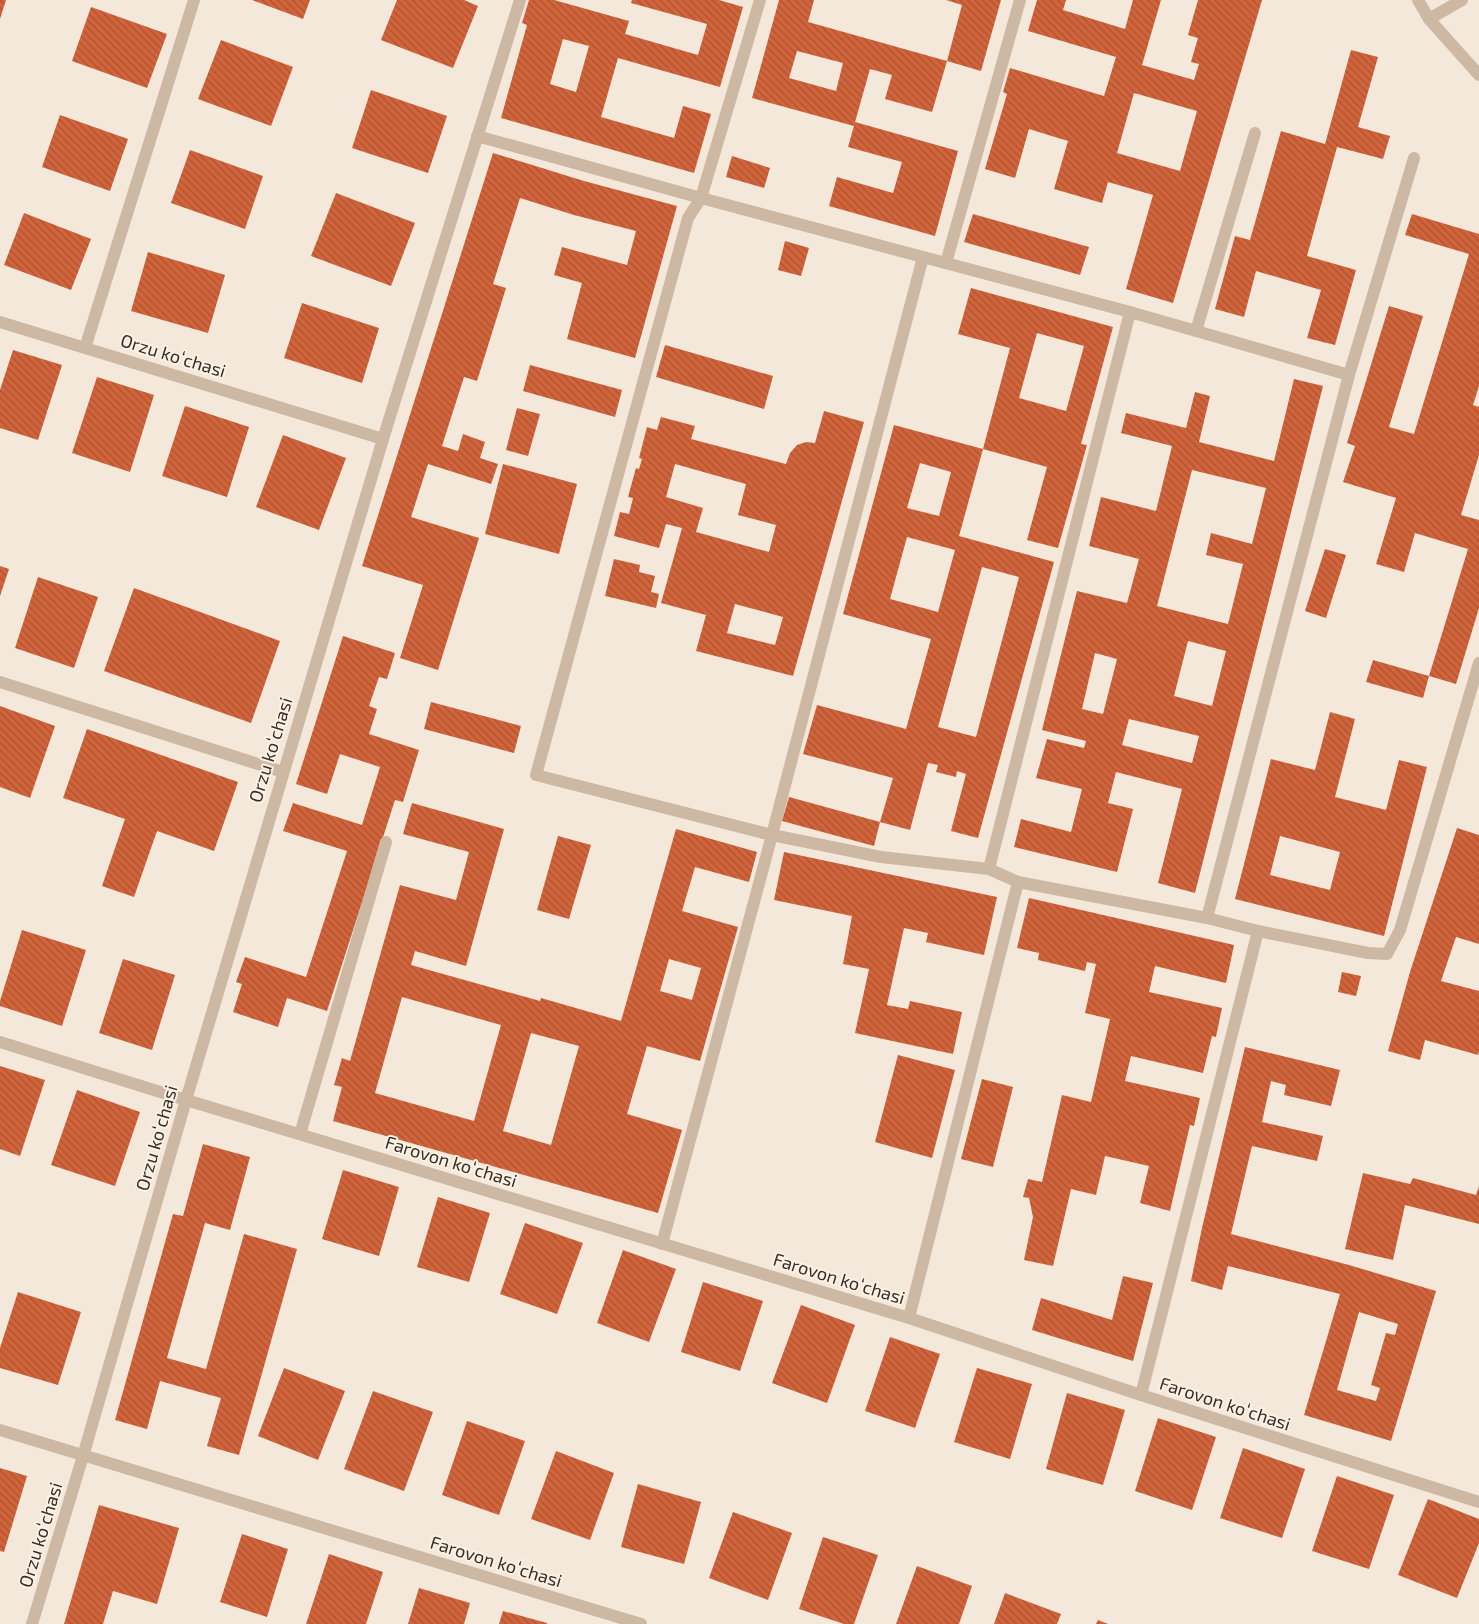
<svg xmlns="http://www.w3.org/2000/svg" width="1479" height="1624" viewBox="0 0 1479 1624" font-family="'Exo 2',sans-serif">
	<defs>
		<pattern id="building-back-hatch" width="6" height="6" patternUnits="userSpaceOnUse" patternTransform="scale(1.25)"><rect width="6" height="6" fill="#d1643b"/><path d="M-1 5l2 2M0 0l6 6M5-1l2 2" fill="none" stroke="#ab5332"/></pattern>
	</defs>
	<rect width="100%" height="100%" fill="#f4e8da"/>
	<g fill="url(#building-back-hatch)" fill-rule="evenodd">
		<path d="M0,0H6L0,19Z"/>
		<path d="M252,0H310L303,19Z"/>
		<path d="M397,0H464L478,6L453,68L381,40Z"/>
		<path d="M529,0H554L629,21L625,34L698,55L707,24L631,3L632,0H719L743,7L720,87L618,58L601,117L674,138L683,106L711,114L694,173L501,118L527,25L522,23ZM563,39L589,46L576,92L550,84Z"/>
		<path d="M779,0H814L808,22L947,61L932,112L885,99L892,75L870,69L855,122L958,151L935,236L829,206L837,177L893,193L902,162L848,147L854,126L752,98ZM797,51L843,63L836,91L789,78Z"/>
		<path d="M946,0H1001L981,71L947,61L962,5Z"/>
		<path d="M1037,0H1066L1063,10L1125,29L1133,0H1161L1142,65L1194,80L1199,64L1191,62L1198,38L1188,35L1198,0H1262L1173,303L1126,289L1153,195L1108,182L1102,203L1054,189L1068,141L1029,129L1015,178L985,169L1007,94L1003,92L1010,68L1104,96L1116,57L1028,31ZM1134,93L1197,111L1180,171L1117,153Z"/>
		<path d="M91,7L167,34L147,88L72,61Z"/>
		<path d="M221,40L293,67L271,126L198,99Z"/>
		<path d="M1351,50L1378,57L1358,127L1390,136L1383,159L1337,147L1307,256L1356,270L1335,345L1307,338L1321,290L1256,271L1244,317L1215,309L1235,236L1250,240L1281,131L1325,144Z"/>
		<path d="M371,90L447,116L428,173L352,148Z"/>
		<path d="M60,115L128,139L110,191L42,167Z"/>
		<path d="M190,150L263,176L245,229L171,203Z"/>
		<path d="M493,153L584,181L677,206L635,358L567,339L582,283L554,275L562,247L627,265L636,231L574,215L520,198L493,284L506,288L477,381L464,377L442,446L458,451L463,434L485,442L480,458L498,464L491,484L428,464L411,517L479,538L438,670L400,658L423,585L362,566Z"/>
		<path d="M732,156L770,168L764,188L726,177Z"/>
		<path d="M336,193L415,223L391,286L311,256Z"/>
		<path d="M24,213L91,239L71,290L4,265Z"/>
		<path d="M973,214L1089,247L1080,275L964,242Z"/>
		<path d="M1412,214L1479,234V386L1473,405L1479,407V455L1461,515L1479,520V608L1456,684L1429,676L1468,549L1415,533L1404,572L1376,564L1396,498L1343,482L1355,446L1347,443L1389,306L1423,316L1389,427L1414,434L1469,254L1405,235Z"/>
		<path d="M785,241L809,248L801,276L778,270Z"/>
		<path d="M148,252L225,275L208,333L131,311Z"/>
		<path d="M971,288L1113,327L1081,444L1087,445L1058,548L1027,540L1047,467L983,449L1010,348L958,334ZM1037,333L1084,346L1066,411L1019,398Z"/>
		<path d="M302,303L379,328L362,383L284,358Z"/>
		<path d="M665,345L773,376L764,409L656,377Z"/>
		<path d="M13,350L62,365L38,440L0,428V390Z"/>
		<path d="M530,365L622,390L615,417L523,391Z"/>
		<path d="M97,377L154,395L130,472L72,453Z"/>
		<path d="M1294,379L1323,386L1195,893L1158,883L1182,789L1116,772L1108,803L1133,809L1117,872L1014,847L1021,819L1071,832L1082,789L1036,778L1047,739L1084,748L1086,741L1042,730L1077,591L1127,603L1139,559L1089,546L1101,497L1156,511L1172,446L1121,433L1126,413L1186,428L1195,392L1210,396L1199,442L1274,461ZM1192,470L1266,488L1252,544L1211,533L1206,555L1243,564L1228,624L1157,606ZM1188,641L1226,651L1212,706L1174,696ZM1095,653L1117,659L1103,714L1082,709ZM1129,719L1199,736L1192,763L1122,745Z"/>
		<path d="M185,406L249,427L227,497L162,476Z"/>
		<path d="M517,408L540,414L528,456L506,450Z"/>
		<path d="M824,411L864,422L793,676L696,651L706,615L661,603L682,528L666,524L659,548L614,536L620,512L629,514L633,498L628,497L636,468L639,469L642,459L639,458L647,427L657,430L661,417L695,426L691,439L786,464L790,453L797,445L806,442L815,443ZM675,464L746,484L738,515L776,525L769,552L696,532L703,508L666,497ZM735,604L783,617L775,645L727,633Z"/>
		<path d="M894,425L983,449L959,536L1054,562L978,838L951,831L966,774L957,771L956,777L936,772L938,765L928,763L910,830L880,822L893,778L803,754L817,705L906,729L931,639L843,614ZM920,463L951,472L939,516L907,508ZM907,537L955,550L938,612L890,599ZM982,567L1019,577L976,737L938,727Z"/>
		<path d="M283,435L346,458L319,530L256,507Z"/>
		<path d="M503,464L577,484L559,554L485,534Z"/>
		<path d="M1325,549L1346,555L1326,618L1305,611Z"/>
		<path d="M614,559L640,565L639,572L655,576L651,592L659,594L656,608L605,596Z"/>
		<path d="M0,566L9,569L0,596Z"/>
		<path d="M38,577L98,597L74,668L15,648Z"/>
		<path d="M134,588L280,641L251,723L104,671Z"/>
		<path d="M343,636L395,653L387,679L379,677L369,706L377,709L369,734L419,750L403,802L395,800L327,1011L287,998L278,1027L233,1012L242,984L236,982L245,957L306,977L347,851L283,831L293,803L362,825L380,767L340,754L327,794L296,784Z"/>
		<path d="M1373,660L1429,676L1423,698L1366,682Z"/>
		<path d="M431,702L521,726L514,753L424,729Z"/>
		<path d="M0,706L55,726L30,798L0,787Z"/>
		<path d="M1330,712L1355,719L1335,797L1386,810L1399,760L1427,767L1384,936L1235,899L1271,759L1315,770ZM1280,836L1340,852L1330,890L1270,875Z"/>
		<path d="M87,729L238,782L214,851L157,831L134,897L102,886L125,819L63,798Z"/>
		<path d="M789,797L880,822L874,846L782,821Z"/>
		<path d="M412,803L504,829L466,966L415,951L411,965L540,1001L541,998L621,1021L676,829L757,852L749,882L695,867L682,911L738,927L700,1061L647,1046L627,1114L682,1130L658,1213L333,1121L342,1087L334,1085L342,1058L350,1061L400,885L456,900L469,852L403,834ZM669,959L701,968L692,1000L660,991ZM402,997L501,1025L474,1121L375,1093ZM531,1033L579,1046L551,1145L503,1131Z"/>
		<path d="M1457,828L1479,835V944L1456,937L1441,981L1479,991V1051L1478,1055L1425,1040L1420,1060L1388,1051L1410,972Z"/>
		<path d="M558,836L591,845L569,919L537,910Z"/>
		<path d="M784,852L997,897L984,955L926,942L928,933L904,928L887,1005L908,1009L910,1001L962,1012L953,1054L855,1033L869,969L843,964L852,916L774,900Z"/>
		<path d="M1029,898L1234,945L1226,983L1155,966L1149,992L1222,1008L1216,1037L1212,1036L1203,1073L1131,1056L1125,1081L1200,1098L1194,1126L1190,1125L1170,1211L1140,1203L1149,1166L1105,1156L1096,1195L1071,1189L1053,1266L1024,1260L1033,1217L1029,1198L1023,1197L1028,1179L1042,1182L1062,1095L1091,1102L1110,1019L1085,1013L1096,964L1087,962L1085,971L1038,960L1039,953L1017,948Z"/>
		<path d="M22,930L86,950L62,1026L0,1006V1001Z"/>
		<path d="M123,959L175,975L152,1050L99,1033Z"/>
		<path d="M1342,972L1361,976L1356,996L1338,992Z"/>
		<path d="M1245,1047L1340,1070L1331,1106L1284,1095L1286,1085L1271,1081L1262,1122L1323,1136L1317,1161L1252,1146L1231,1234L1349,1265L1436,1291L1391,1441L1304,1415L1340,1294L1228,1266L1222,1290L1191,1281L1202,1228ZM1359,1312L1398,1324L1395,1335L1386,1333L1371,1385L1380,1388L1376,1401L1337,1390Z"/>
		<path d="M898,1055L955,1070L932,1158L875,1142Z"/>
		<path d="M0,1066L45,1080L20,1156L0,1149Z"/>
		<path d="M982,1079L1013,1087L993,1167L961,1159Z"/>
		<path d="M77,1090L140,1112L115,1186L51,1165Z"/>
		<path d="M203,1144L250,1157L230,1230L205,1223L167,1358L206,1369L244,1234L297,1249L239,1455L207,1446L221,1398L160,1381L147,1429L115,1420L173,1214L183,1216Z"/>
		<path d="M343,1170L399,1187L379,1256L322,1239Z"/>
		<path d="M1363,1173L1410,1184L1413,1178L1476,1195L1479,1186V1224L1405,1205L1393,1260L1345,1249Z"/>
		<path d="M438,1197L490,1213L469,1282L417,1267Z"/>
		<path d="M525,1223L583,1243L557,1314L500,1294Z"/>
		<path d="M623,1250L676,1269L649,1342L597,1323Z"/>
		<path d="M1123,1276L1153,1283L1133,1361L1032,1330L1041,1298L1112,1320Z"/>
		<path d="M703,1282L763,1301L740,1371L681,1352Z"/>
		<path d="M18,1292L81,1312L58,1385L0,1368V1348Z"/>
		<path d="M801,1305L855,1325L827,1403L772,1383Z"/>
		<path d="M890,1337L940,1354L915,1428L865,1411Z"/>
		<path d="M284,1368L345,1391L318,1460L258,1436Z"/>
		<path d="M977,1368L1032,1384L1010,1459L954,1442Z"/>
		<path d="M373,1391L433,1412L404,1491L344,1469Z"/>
		<path d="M1067,1393L1125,1410L1103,1485L1046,1469Z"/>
		<path d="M1158,1418L1216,1437L1192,1510L1135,1491Z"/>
		<path d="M467,1421L525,1441L499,1515L442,1495Z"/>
		<path d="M1243,1448L1305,1469L1282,1538L1220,1518Z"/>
		<path d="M556,1451L614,1473L590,1540L531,1519Z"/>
		<path d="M0,1468L27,1476L4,1552L0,1551Z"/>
		<path d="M1337,1476L1394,1495L1369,1569L1312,1551Z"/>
		<path d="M638,1484L701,1502L684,1564L621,1547Z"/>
		<path d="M1428,1499L1479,1519V1543L1457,1598L1398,1575Z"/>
		<path d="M99,1505L179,1528L157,1604L113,1591L103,1624H64Z"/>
		<path d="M733,1512L792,1533L768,1600L709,1578Z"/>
		<path d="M242,1534L288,1549L267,1617L220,1602Z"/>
		<path d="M823,1537L878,1555L854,1624H844L799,1609Z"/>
		<path d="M329,1554L383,1572L366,1624H306Z"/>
		<path d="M917,1566L972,1586L959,1624H896Z"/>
		<path d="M419,1588L470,1603L464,1624H408Z"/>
		<path d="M1005,1593L1061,1614L1057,1624H994Z"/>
		<path d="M503,1611L547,1623V1624H499Z"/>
		<path d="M1098,1620L1108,1624H1096Z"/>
	</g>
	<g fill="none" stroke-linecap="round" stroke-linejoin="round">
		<g stroke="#cdb8a4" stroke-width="12">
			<path d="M1418,0L1429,19L1479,75"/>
			<path d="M1429,19L1462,0"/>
			<path d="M1196,331L1255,133"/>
			<path d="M1349,375L1414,158"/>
			<path d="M383,439L520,0"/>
			<path d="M300,1134L386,842"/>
			<path d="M909,1318L1018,882"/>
		</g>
		<g stroke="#cdb8a4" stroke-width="12">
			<path d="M760,0L701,198L688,218L536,775L772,835L881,857L989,869L1018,882L1207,918L1258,931L1368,953L1387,954L1400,930L1479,663"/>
			<path d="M477,136L701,198L1130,312L1349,375L1207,918"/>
			<path d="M946,263L1020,0"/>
			<path d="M0,322L383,439L186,1100L83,1456L32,1624"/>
			<path d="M85,348L194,0"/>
			<path d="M0,682L283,772"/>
			<path d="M989,869L1130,312"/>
			<path d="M0,1042L186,1100L909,1318L1141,1395L1479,1502"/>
			<path d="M662,1244L772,835L923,257"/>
			<path d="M1141,1395L1258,931"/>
			<path d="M0,1430L641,1624"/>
		</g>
	</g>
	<g text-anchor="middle" stroke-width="4" stroke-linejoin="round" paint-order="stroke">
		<g font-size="18" fill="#382d27" stroke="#fbf2e6">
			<text transform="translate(173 356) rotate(17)" y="6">Orzu koʻchasi</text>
			<text transform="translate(271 750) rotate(-73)" y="6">Orzu koʻchasi</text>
			<text transform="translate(157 1138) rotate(-74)" y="6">Orzu koʻchasi</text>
			<text transform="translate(451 1162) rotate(17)" y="6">Farovon koʻchasi</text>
			<text transform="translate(839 1279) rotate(17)" y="6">Farovon koʻchasi</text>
			<text transform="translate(1225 1404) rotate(18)" y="6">Farovon koʻchasi</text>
			<text transform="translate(41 1535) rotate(-73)" y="6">Orzu koʻchasi</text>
			<text transform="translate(496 1562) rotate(17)" y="6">Farovon koʻchasi</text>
		</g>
	</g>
</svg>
